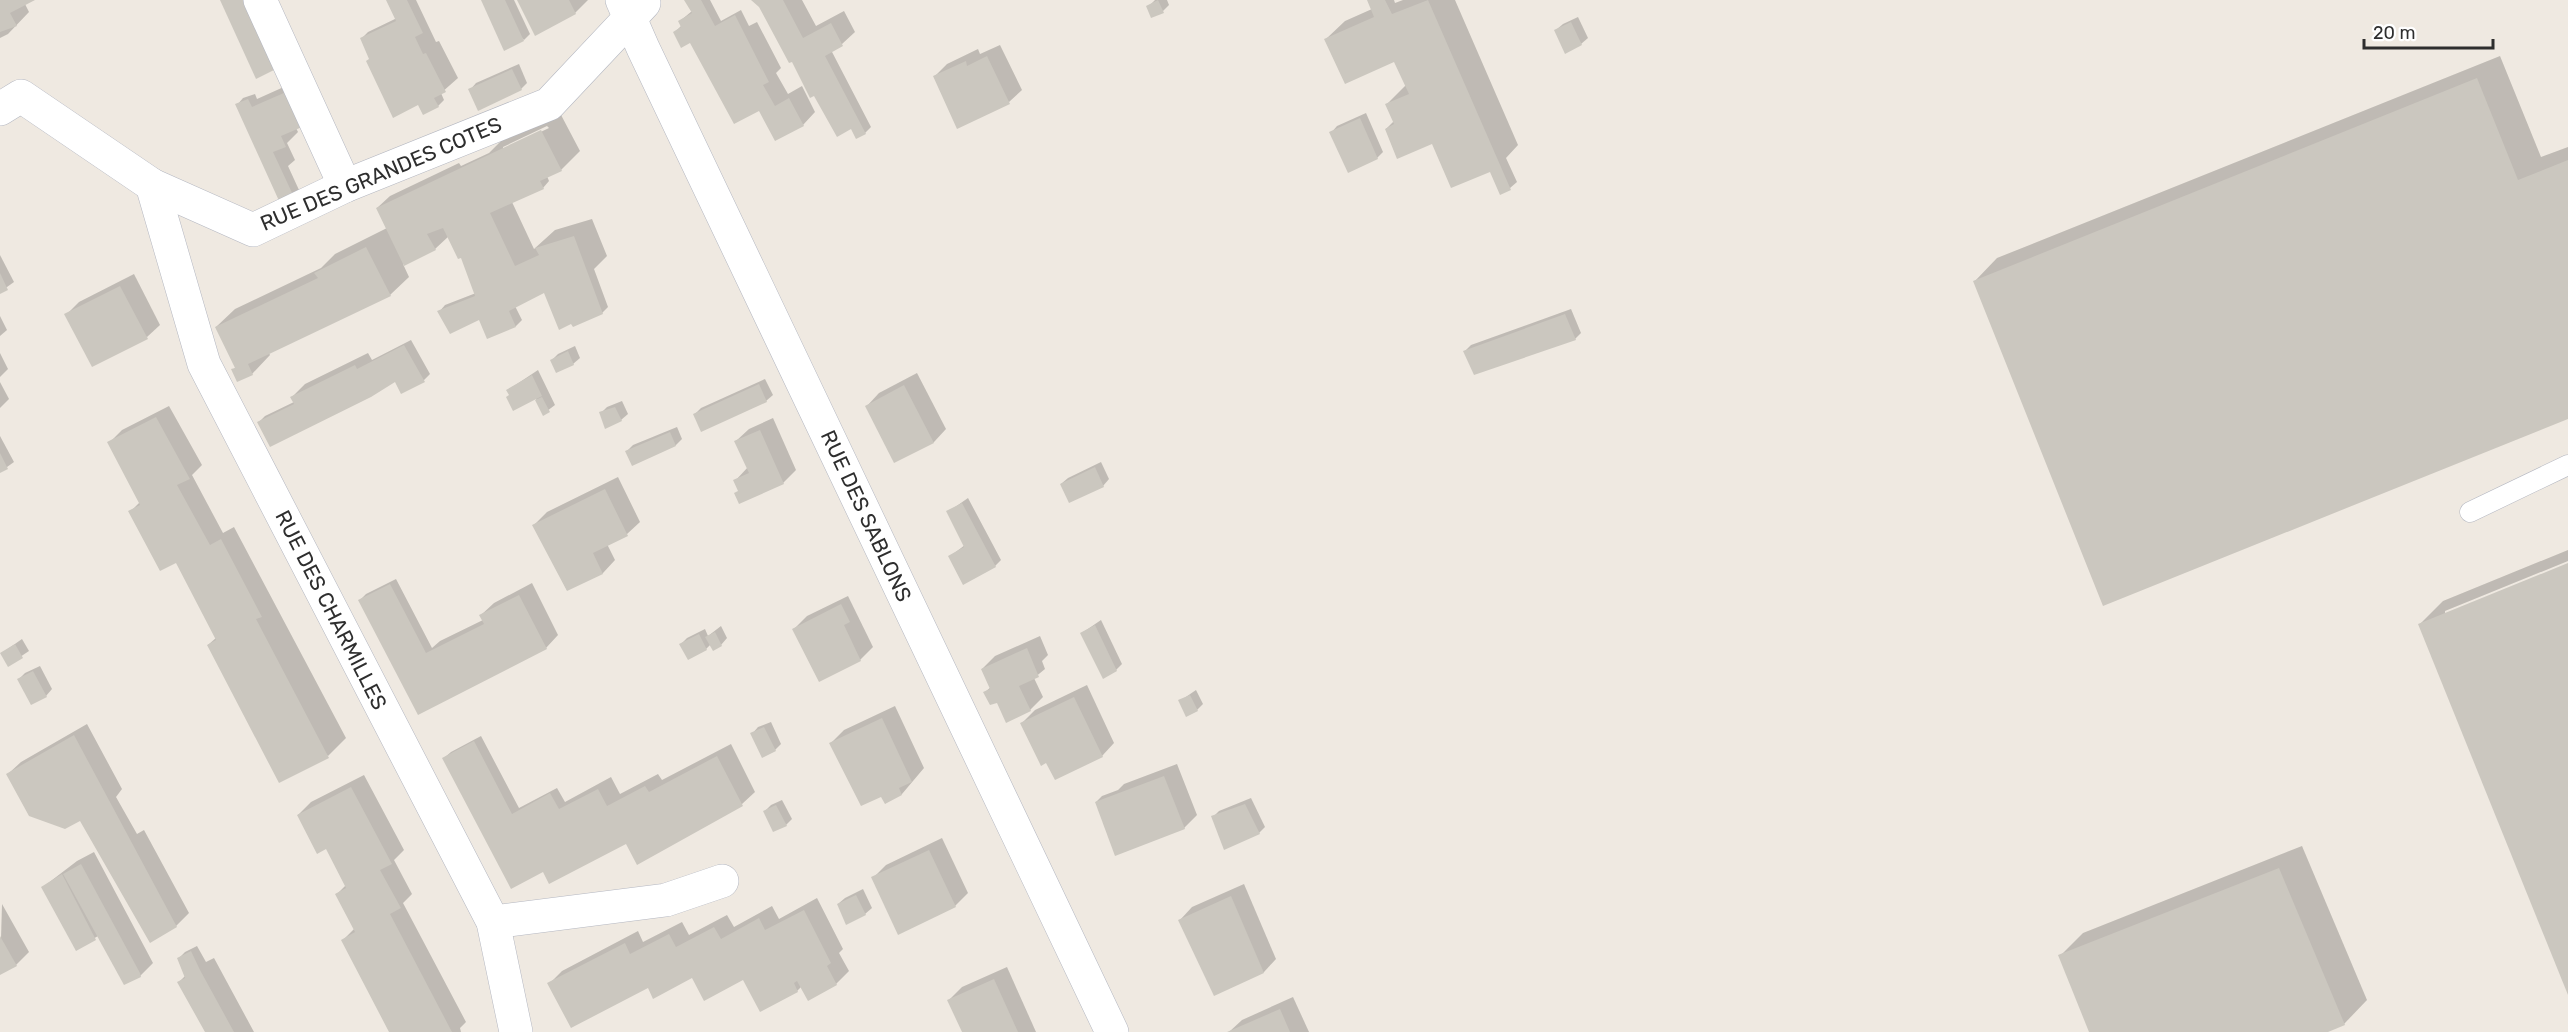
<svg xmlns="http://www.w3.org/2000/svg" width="2568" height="1032" viewBox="0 0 2568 1032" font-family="Rubik,sans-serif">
	<rect width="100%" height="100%" fill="#efe9e1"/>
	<g fill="#0003" fill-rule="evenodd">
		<path d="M0,0H32L25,4L29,12L8,34L0,38Z"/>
		<path d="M388,0H416L436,42L439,41L458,78L441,93L444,100L438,106L419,103L371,58L362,38L368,32L397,18Z"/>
		<path d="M483,0H514L530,34L524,40Z"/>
		<path d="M519,0H588L575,13Z"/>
		<path d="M686,0H710L721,21L741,10L749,26L757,22L781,68L776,73L788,94L802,86L815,112L803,125L760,109L690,41L675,32L682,25L680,21L692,11Z"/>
		<path d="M753,0H802L816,26L844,11L855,32L842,44L831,50L871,127L865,133L851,127L815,94L760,6Z"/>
		<path d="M1155,0H1167L1169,5L1163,11L1148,7Z"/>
		<path d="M1368,0H1394L1395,3L1403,0H1455L1518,145L1506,158L1517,182L1510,188L1501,193L1490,169L1432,142L1386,129L1394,121L1387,104L1406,85L1395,60L1326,39L1345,21L1372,9Z"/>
		<path d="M1578,17L1588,38L1581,44L1556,30L1563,24Z"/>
		<path d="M1000,45L1022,90L1009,102L934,77L947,64L978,49L980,54Z"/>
		<path d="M2500,56L2541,157L2568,147V417L1974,282L1997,258Z"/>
		<path d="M519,64L527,83L521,89L470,90L476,83Z"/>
		<path d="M306,77L296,128L298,132L287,143L295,160L288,166L299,190L293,196L237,105L243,98L255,94L257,99Z"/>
		<path d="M560,113L580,151L561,170L547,176L549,181L543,188L512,202L534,249L555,230L592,219L607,256L594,269L608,307L602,313L545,292L515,306L522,320L516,326L488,337L480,318L439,312L445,305L476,293L463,258L449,236L435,249L403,264L409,277L390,295L269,353L270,355L252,374L233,370L236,367L216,327L235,309L321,268L335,254L387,228L377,208L390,196L459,163L461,166L489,153L501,141ZM547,126L549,128L503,150V147Z"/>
		<path d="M1366,113L1383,152L1377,158L1331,133L1337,126Z"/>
		<path d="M0,255L14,282L0,292Z"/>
		<path d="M134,274L160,325L147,337L66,315L79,302Z"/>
		<path d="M1571,309L1581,333L1575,339L1465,351L1471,345Z"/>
		<path d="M0,316L7,330L0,336Z"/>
		<path d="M411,340L430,374L424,380L395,379L259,422L265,416L294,402L292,397L305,384L368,353L372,360Z"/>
		<path d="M575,346L580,358L573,364L552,360L558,354Z"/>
		<path d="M0,353L8,369L0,377Z"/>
		<path d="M538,370L555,405L543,414L535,397L510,394L508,390Z"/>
		<path d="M917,373L946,429L934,442L895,461L867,406L879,393Z"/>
		<path d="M765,379L773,395L766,401L695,414L701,408Z"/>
		<path d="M0,382L9,399L0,408Z"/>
		<path d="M622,401L628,414L621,420L606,427L601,413L607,407Z"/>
		<path d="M169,406L202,465L192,475L223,533L234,527L346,738L328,756L208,645L217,637L177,561L130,512L140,502L109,443L122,430Z"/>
		<path d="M773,418L796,470L783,483L739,490L735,481L748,467L736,441L749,429Z"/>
		<path d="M677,427L682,439L676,445L632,464L627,451L633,445Z"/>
		<path d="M0,436L14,462L0,472Z"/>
		<path d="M1101,462L1109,479L1103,486L1061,484L1068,478Z"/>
		<path d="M618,477L640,522L627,534L607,544L615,560L603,573L567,590L534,525L547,512Z"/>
		<path d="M968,498L1001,560L995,566L949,557L965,545L948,512Z"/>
		<path d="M2568,550V561L2445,611V614L2568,565V992L2420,624L2443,601Z"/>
		<path d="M396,579L432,648L440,641L483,620L481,615L494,603L532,583L558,635L546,648L451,696L360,600L366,594Z"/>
		<path d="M848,596L873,647L860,660L794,629L807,616Z"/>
		<path d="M1101,620L1122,664L1116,670L1082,633Z"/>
		<path d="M721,626L727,638L721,645L711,644L706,649L681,644L687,638L705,629L708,636Z"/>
		<path d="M1040,636L1048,655L1042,661L1045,669L1034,678L1043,697L1030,710L997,701L985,692L991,687L982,669L995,656Z"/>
		<path d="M22,639L29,651L8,665L2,653Z"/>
		<path d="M40,666L52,689L46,696L19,679L25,673Z"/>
		<path d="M1087,685L1114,743L1102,756L1022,723L1035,710Z"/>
		<path d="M1196,690L1203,704L1197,710L1180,701Z"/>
		<path d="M895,706L924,768L902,794L885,802L881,795L831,743L844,730Z"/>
		<path d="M771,722L781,744L775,750L752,734L758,727Z"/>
		<path d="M87,724L122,789L116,797L137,834L144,830L189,913L176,926L81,819L8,774L21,762Z"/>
		<path d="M481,736L519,808L557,788L565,802L611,777L620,794L658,774L662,780L731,744L755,792L742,804L638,863L627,842L543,870L444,758L451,752Z"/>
		<path d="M1177,764L1197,815L1184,828L1096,802L1102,796L1118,790L1124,784Z"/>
		<path d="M364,775L404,850L394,860L412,894L403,903L466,1022L460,1028L461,1032H391L343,940L355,928L337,894L346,885L327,847L298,815L311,802Z"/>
		<path d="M1251,798L1265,827L1259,833L1213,817L1219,811Z"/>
		<path d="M782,800L792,819L786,825L765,811L771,805Z"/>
		<path d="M942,838L968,893L955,906L873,878L886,865Z"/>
		<path d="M2302,846L2367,1000L2344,1024L2324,1032H2090L2060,956L2083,933Z"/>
		<path d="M94,852L153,963L140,976L98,936L76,949L43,887L77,861Z"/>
		<path d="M1244,884L1276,959L1264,972L1214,994L1180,920L1192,907Z"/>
		<path d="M863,889L872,908L865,914L838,904L845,898Z"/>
		<path d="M817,898L843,949L839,953L849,971L836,984L802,986L797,991L743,978L693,976L648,986L549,984L562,971L638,931L643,942L682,922L689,935L727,915L734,927L772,906L779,919Z"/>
		<path d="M2,904L29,952L16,965L0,974Z"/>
		<path d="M197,946L206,962L214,958L254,1032H206L179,982L186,975L179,958L185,952Z"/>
		<path d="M1007,967L1036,1032H963L949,1000L962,987Z"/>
		<path d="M1293,997L1309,1032H1229L1242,1020Z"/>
	</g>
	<g fill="#cbc7bf">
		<path d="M0,0H35L10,13L17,26L0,32Z"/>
		<path d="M220,0H251L282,66L256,79Z"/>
		<path d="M386,0H407L423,33L415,37L423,54L426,53L446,92L434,98L439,107L423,115L418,105L393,118L366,61L369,59L360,38L396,21Z"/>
		<path d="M481,0H505L524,41L504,51Z"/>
		<path d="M517,0H569L576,14L535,36Z"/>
		<path d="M684,0H701L715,26L735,15L769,82L763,85L775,106L789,98L804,126L775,141L759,111L734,124L690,43L681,48L673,32L681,27L678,21L692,13Z"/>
		<path d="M751,0H783L803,38L831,23L843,46L825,56L866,134L856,139L851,129L837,137L814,96L810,98L792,62L789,63L759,7Z"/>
		<path d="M1158,0L1164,13L1151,18L1146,6Z"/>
		<path d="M1367,0H1385L1392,14L1428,0L1511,190L1500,195L1490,172L1451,188L1432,144L1397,159L1385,129L1394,124L1385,104L1409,94L1394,62L1345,84L1324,39L1374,17Z"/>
		<path d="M1571,22L1582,45L1565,54L1554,30Z"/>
		<path d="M987,56L1010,104L957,129L933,76L966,61L967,66Z"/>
		<path d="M512,69L522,90L478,111L468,89Z"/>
		<path d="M2477,78L2518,180L2568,160V419L2103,606L1973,281Z"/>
		<path d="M293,89L309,124L281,136L286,147L273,152L294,197L280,203L235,104L248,99L252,107Z"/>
		<path d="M1360,118L1378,159L1348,173L1329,132Z"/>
		<path d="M541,130L562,171L540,181L544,189L490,213L515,266L539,255L535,248L574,236L603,314L573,327L571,324L559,330L544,293L509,311L516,327L487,339L479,320L450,334L437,311L475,296L461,258L458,259L443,228L427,234L436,250L404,266L376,208Z"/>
		<path d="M366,247L391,296L248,364L253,375L237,382L231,369L235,368L215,327L318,278L314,273Z"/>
		<path d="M0,273L8,290L0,294Z"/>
		<path d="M120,286L148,339L92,367L64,314Z"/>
		<path d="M1565,314L1576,340L1474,375L1463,351Z"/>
		<path d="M404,345L425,382L401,394L395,382L371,397L270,447L257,422L294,404L290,397L355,365L357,369Z"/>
		<path d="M568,351L574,365L556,373L550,360Z"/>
		<path d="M532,375L542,396L513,411L506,397L509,395L506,390Z"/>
		<path d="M759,384L767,402L701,432L693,414Z"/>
		<path d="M904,385L934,443L894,463L865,406Z"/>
		<path d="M542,397L550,412L543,416L535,400Z"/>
		<path d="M615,407L622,421L605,429L599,412Z"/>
		<path d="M156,417L190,479L177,485L210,545L221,539L262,617L256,619L329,758L279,783L207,645L216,640L176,563L160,571L128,511L140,505L107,442Z"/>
		<path d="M760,430L784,484L739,504L734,493L738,491L733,480L749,473L734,441Z"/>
		<path d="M670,432L676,446L632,466L625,451Z"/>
		<path d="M0,453L8,469L0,473Z"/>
		<path d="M1095,467L1104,487L1069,503L1060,484Z"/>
		<path d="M605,489L628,536L593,553L603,574L567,591L532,525Z"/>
		<path d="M962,503L996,567L963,585L948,556L964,547L946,511Z"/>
		<path d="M2568,563V995L2418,624Z"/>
		<path d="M390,584L426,653L484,624L479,615L519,595L547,649L418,715L358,600Z"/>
		<path d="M841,604L850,622L844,625L861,661L819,682L792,629Z"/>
		<path d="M1095,625L1117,671L1103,679L1080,633Z"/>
		<path d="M715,632L722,646L713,651L705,637Z"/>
		<path d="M699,634L707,650L688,660L679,644Z"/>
		<path d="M15,644L23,658L8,667L0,653Z"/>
		<path d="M1027,648L1039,677L1019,686L1031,711L1006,723L997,703L990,705L983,692L990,689L981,669Z"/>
		<path d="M33,671L47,697L31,705L17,679Z"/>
		<path d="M1190,695L1198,711L1186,717L1178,700Z"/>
		<path d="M1074,697L1103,757L1055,780L1046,763L1041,766L1020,723Z"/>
		<path d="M882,718L912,782L899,788L902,795L885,804L881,797L861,806L829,743Z"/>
		<path d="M764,727L776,751L762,758L750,733Z"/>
		<path d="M74,735L177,927L150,943L80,821L65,829L29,816L6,774Z"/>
		<path d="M474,741L512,814L550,793L559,809L598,789L607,806L645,786L649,792L717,756L743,806L637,865L626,844L549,884L543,872L511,889L442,758Z"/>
		<path d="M1164,776L1185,829L1115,856L1095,802Z"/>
		<path d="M351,787L392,864L380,870L401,908L390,914L452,1032H389L341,940L355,932L335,894L346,888L326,849L317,854L297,815Z"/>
		<path d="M1245,804L1260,834L1224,850L1211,816Z"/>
		<path d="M776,805L787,826L773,832L763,811Z"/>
		<path d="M929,850L956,907L898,935L871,877Z"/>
		<path d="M81,864L140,973L141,977L124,985L63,874Z"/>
		<path d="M2279,868L2345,1025L2328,1032H2089L2058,955Z"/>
		<path d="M62,874L96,940L76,951L41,887Z"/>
		<path d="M856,895L866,915L846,925L837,904Z"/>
		<path d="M1231,896L1264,973L1214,996L1178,920Z"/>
		<path d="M804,910L831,963L827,966L837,985L808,1001L797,981L794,983L798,992L760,1012L743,980L704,1001L692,978L653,999L648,988L571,1028L547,983L625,943L630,954L669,934L676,947L714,927L721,939L759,918L765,930Z"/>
		<path d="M0,936L17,966L0,975Z"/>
		<path d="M191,951L200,970L234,1032H205L177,982L185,978L177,958Z"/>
		<path d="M994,979L1018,1032H962L947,1000Z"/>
		<path d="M1280,1009L1290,1032H1227Z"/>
	</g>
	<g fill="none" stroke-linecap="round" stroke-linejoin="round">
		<g stroke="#b4b7c1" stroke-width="21">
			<path id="service" d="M2470,512L2568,465"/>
		</g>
		<g stroke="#b4b7c1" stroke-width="34">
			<g id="minor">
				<path d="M260,0L345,186"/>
				<path d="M622,0L643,48L1112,1032"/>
				<path d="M0,109L21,96L152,185L253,230L345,186L549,104L644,3"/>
				<path d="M152,185L204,364L493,922L516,1032"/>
				<path d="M493,922L666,900L722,881"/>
			</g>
		</g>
		<use href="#service" stroke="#fff" stroke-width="20"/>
		<use href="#minor" stroke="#fff" stroke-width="33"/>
	</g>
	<g text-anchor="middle" stroke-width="4.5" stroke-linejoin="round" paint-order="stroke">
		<g font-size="21" fill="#2e2e2e" stroke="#fff">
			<text transform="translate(381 174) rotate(-23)" y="7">RUE DES GRANDES COTES</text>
			<text transform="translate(866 516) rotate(65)" y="7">RUE DES SABLONS</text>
			<text transform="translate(331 610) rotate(63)" y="7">RUE DES CHARMILLES</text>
		</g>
	</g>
	<path d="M2364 39v9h129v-9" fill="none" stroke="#2e2e2e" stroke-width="3"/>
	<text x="2373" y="39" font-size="18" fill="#2e2e2e" stroke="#ffffff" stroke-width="4.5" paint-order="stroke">20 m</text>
</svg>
